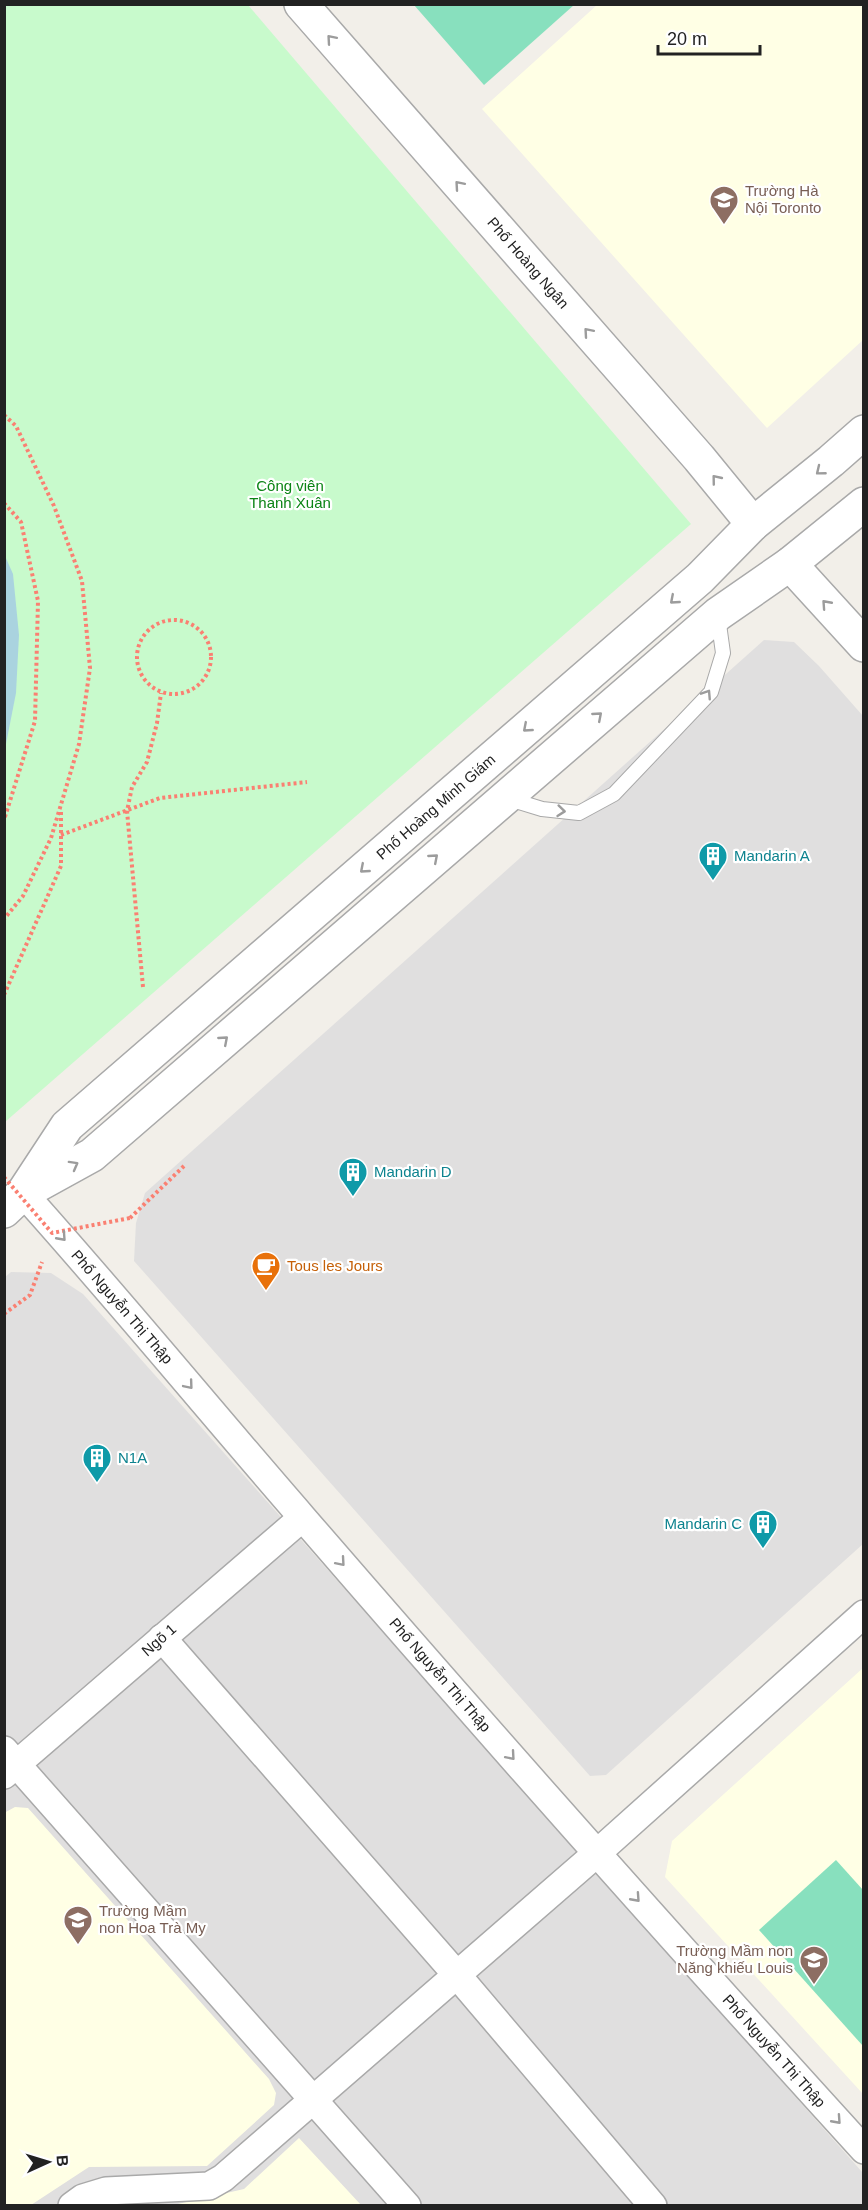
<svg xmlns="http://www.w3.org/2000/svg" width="868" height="2210" viewBox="0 0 868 2210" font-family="Helvetica,sans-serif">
	<rect width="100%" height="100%" fill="#f2efe9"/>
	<g fill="#e0dfdf">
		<path d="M764,640L794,642L819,666L863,716V1544L606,1775L590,1776L134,1261L136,1223L145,1193Z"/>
		<path d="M11,1272L51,1273L83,1294L863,2173V2205L5,2206V1277Z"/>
	</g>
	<g fill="#ffffe5">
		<path d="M597,5H863V340L767,428L482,109Z"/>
		<path d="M863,1668V2094L665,1877L672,1841Z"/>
		<path d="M15,1807L28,1808L269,2079L276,2093L274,2105L207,2166L89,2167L31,2205H5L4,1813Z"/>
		<path d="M299,2138L361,2205L169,2206L244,2189Z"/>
	</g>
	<path fill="#c8facc" d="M5,5H248L691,524L5,1122Z"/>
	<g fill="#88e0be">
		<path d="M414,5H574L484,85Z"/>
		<path d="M836,1860L863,1890V2046L759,1930Z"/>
	</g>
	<path fill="#aad3df" d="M5,556L13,574L19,635L16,693L5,749Z"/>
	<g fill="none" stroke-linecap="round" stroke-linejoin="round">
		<g stroke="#a9a9a9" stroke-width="16">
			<path id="service" d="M506,798L542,809L579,813L614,794L711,692L723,653L718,617"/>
		</g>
		<g stroke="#a9a9a9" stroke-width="30">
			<g id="minor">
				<path d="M23,1193C119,1300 209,1410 303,1518C487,1731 674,1941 864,2150"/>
				<path d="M162,1638L457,1975L653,2206"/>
				<path d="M4,1750L407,2206"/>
				<path d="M4,1775L302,1518"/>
				<path d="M72,2206L83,2198L106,2191L209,2186L223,2178L596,1854L864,1614"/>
			</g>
		</g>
		<g stroke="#a9a9a9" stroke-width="36">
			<g id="tertiary">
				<path d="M301,4L699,458L753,524"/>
				<path d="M790,564L864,645"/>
				<path d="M23,1193L67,1126L700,578L753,524L831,461L864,432"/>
				<path d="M4,1211L23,1193L92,1155L718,614L790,564L864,504"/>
			</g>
		</g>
		<g stroke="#fa8072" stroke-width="4" stroke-dasharray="3 3" stroke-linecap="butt">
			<path d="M4,415L16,426L54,506L82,581L90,668L79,744L51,838L23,896L4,919"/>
			<path d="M4,503L21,522L38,601L35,721L4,820"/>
			<circle cx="174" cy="657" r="37"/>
			<path d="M61,835L160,798L307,782"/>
			<path d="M143,987L127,811L132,787L147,762L157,723L161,693"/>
			<path d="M4,995L61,866V810"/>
			<path d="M130,1218L184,1166"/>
			<path d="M4,1314L30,1295L42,1262"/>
		</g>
		<use href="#service" stroke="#fff" stroke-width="14"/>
		<use href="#minor" stroke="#fff" stroke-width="27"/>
		<use href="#tertiary" stroke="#fff" stroke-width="33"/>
		<path stroke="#fa8072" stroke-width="4" stroke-dasharray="3 3" stroke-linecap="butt" d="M4,1177L52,1233L130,1218"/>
	</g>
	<defs><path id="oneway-chevron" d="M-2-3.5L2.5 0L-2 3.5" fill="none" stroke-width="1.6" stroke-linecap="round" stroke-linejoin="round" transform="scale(1.5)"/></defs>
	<g stroke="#9c9c9c">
		<use href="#oneway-chevron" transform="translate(331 39) rotate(-131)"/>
		<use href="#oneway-chevron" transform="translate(459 185) rotate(-131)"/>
		<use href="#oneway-chevron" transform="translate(588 332) rotate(-131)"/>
		<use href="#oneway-chevron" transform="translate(820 471) rotate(141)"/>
		<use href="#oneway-chevron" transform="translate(716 479) rotate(-129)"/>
		<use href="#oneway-chevron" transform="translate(674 600) rotate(139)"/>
		<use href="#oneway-chevron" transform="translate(826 604) rotate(-132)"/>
		<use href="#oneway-chevron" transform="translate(707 694) rotate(-57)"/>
		<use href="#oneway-chevron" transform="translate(598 716) rotate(-41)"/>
		<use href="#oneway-chevron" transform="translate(527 728) rotate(139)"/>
		<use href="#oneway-chevron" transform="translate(561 811) rotate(6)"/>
		<use href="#oneway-chevron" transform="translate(434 858) rotate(-41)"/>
		<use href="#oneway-chevron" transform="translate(364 869) rotate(139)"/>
		<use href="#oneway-chevron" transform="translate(224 1040) rotate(-41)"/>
		<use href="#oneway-chevron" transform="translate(74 1165) rotate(-29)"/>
		<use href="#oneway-chevron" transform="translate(62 1237) rotate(48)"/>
		<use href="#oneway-chevron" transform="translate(189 1385) rotate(50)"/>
		<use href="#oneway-chevron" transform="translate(341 1562) rotate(49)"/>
		<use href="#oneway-chevron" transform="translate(511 1756) rotate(49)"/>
		<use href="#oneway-chevron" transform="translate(636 1898) rotate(48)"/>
		<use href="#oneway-chevron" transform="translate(837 2120) rotate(48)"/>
	</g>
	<defs>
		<g id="school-pin" transform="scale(1.5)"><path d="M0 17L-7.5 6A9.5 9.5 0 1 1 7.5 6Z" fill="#8d6e63" stroke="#fff"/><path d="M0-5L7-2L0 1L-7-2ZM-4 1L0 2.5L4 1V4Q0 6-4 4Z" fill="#fff"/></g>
		<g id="building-pin" transform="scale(1.5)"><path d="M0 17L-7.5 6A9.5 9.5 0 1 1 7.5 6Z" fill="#0f9aa8" stroke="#fff"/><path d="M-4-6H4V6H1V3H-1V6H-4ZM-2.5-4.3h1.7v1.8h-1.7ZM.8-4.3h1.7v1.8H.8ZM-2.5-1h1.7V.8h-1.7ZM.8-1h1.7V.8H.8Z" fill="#fff"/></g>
		<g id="cafe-pin" transform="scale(1.5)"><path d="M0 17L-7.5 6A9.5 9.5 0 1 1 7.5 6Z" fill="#e8710a" stroke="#fff"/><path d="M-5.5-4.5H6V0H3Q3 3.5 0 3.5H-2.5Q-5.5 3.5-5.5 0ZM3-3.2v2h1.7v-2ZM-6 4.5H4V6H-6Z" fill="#fff"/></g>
	</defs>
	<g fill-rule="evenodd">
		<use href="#school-pin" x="724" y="200"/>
		<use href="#building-pin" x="713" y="856"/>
		<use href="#building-pin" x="353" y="1172"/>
		<use href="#cafe-pin" x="266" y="1266"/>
		<use href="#building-pin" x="97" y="1458"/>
		<use href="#building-pin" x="763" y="1524"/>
		<use href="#school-pin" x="78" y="1920"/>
		<use href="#school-pin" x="814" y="1960"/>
	</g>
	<g text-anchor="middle" stroke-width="4.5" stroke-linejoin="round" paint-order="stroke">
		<g font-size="15" fill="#785e54" stroke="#fff" text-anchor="start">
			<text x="745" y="196">Trường Hà<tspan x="745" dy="17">Nội Toronto</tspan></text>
			<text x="99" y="1916">Trường Mầm<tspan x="99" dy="17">non Hoa Trà My</tspan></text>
			<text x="793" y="1956" text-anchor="end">Trường Mầm non<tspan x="793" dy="17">Năng khiếu Louis</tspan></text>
		</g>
		<g font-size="15" fill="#222" stroke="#fff">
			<text transform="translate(528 263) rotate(49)" y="5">Phố Hoàng Ngân</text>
			<text transform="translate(436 807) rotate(-41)" y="5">Phố Hoàng Minh Giám</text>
			<text transform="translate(122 1307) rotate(49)" y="5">Phố Nguyễn Thị Thập</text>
			<text transform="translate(159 1640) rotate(-41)" y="5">Ngõ 1</text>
			<text transform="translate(440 1675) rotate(49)" y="5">Phố Nguyễn Thị Thập</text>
			<text transform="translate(774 2051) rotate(48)" y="5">Phố Nguyễn Thị Thập</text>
		</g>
		<g font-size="15" fill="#0c8416" stroke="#fff">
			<text x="290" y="491">Công viên<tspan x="290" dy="17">Thanh Xuân</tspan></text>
		</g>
		<g font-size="15" fill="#0d838f" stroke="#fff" text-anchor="start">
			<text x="734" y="861">Mandarin A</text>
			<text x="374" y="1177">Mandarin D</text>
			<text x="118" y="1463">N1A</text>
			<text x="742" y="1529" text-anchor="end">Mandarin C</text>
		</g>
		<g font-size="15" fill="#c56008" stroke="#fff" text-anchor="start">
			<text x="287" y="1271">Tous les Jours</text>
		</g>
	</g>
	<rect width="868" height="2210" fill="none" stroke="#222222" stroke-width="12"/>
	<g transform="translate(48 2162) rotate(86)" stroke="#ffffff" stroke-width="4.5" paint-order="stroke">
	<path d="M0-4.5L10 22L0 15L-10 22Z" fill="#222222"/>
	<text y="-9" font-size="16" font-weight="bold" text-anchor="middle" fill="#222222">B</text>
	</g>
	<path d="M658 45v9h102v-9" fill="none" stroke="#222222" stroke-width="3"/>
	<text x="667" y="45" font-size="18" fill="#222222" stroke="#ffffff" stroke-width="4.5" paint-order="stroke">20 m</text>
</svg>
